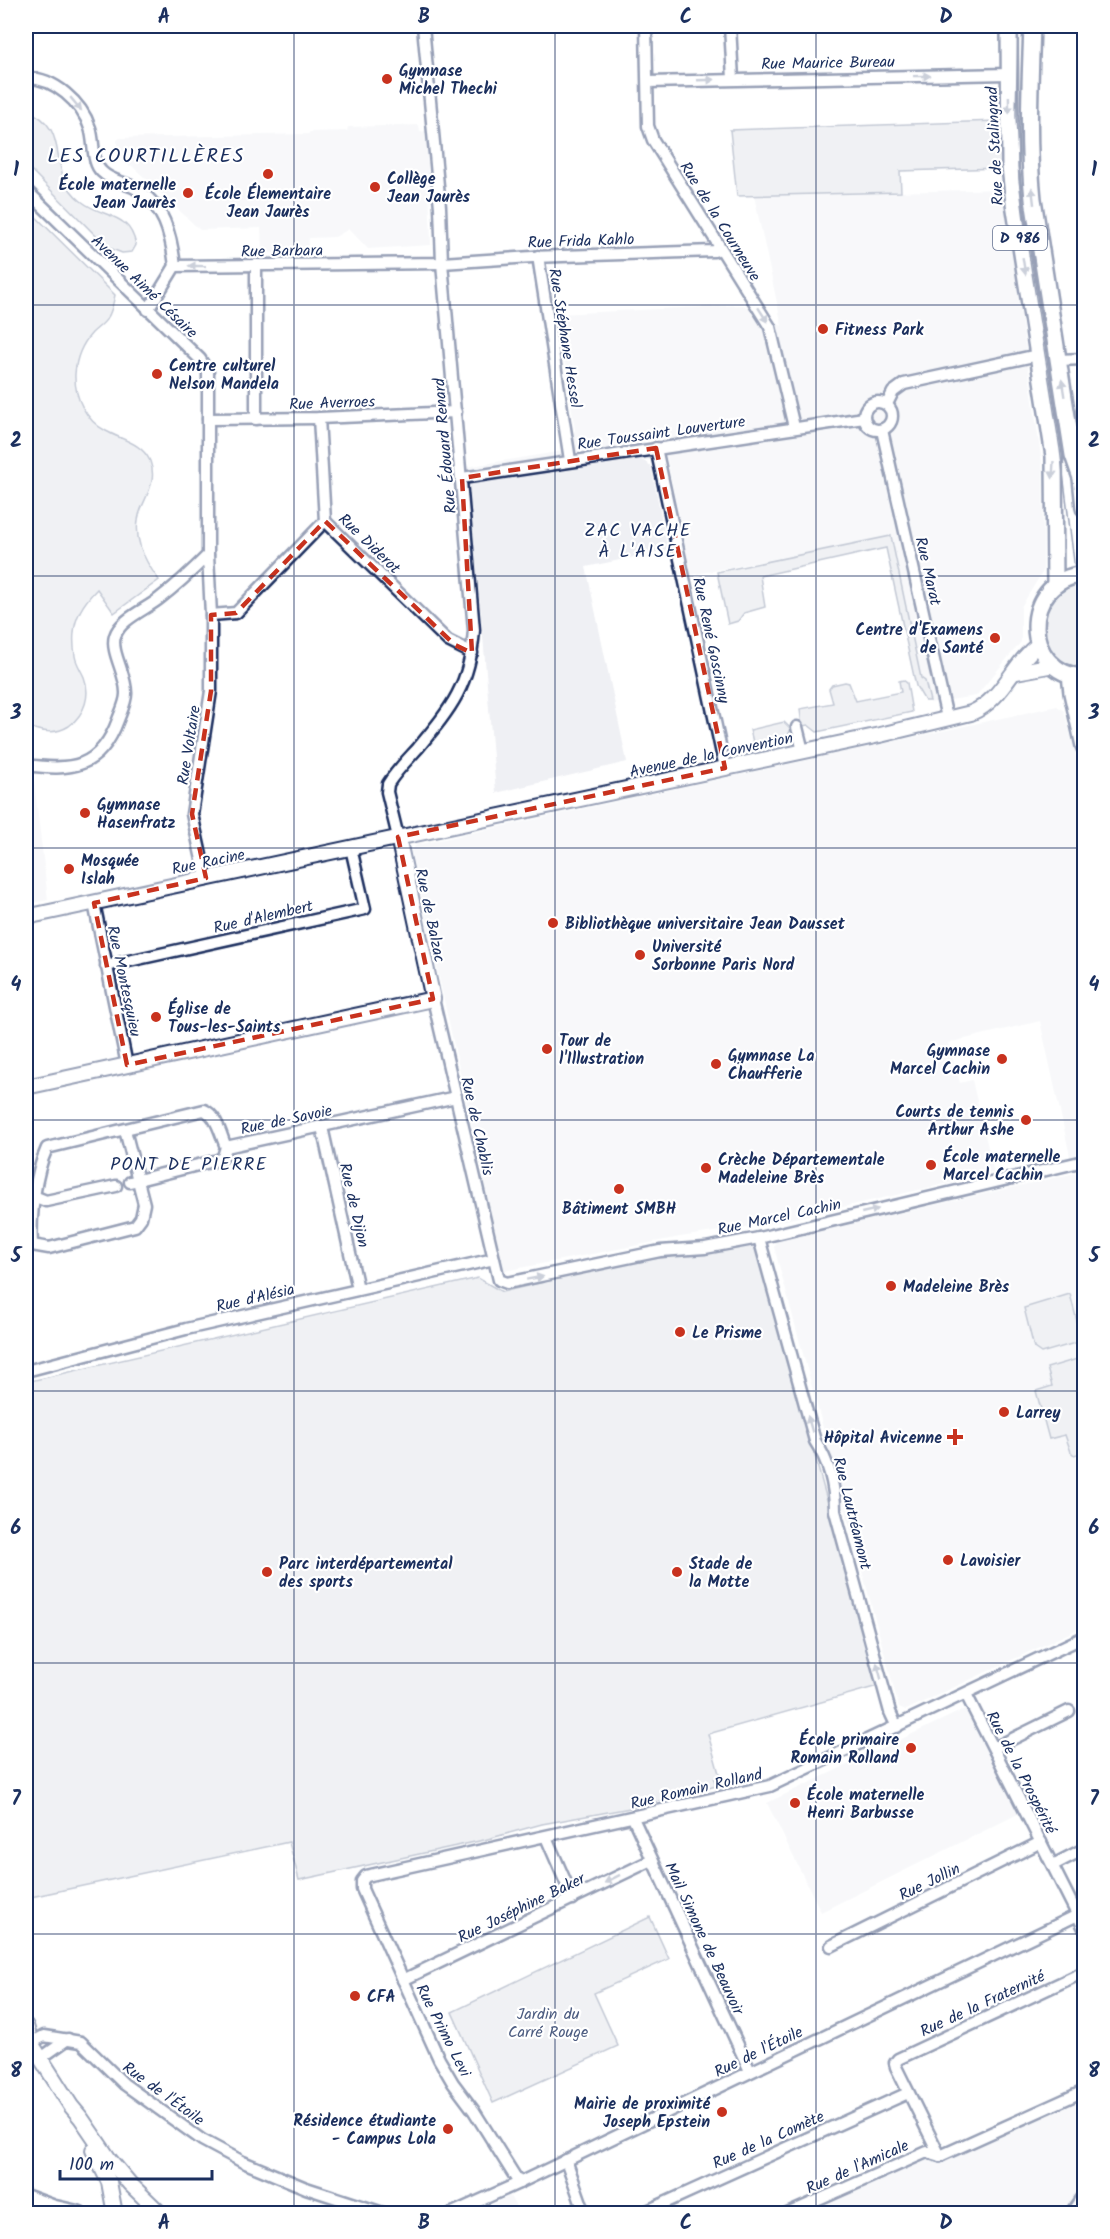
<svg xmlns="http://www.w3.org/2000/svg" width="1110" height="2239" viewBox="0 0 1110 2239" font-family="Kalam,sans-serif">
	<rect width="100%" height="100%" fill="#fff"/>
	<filter id="ink" filterUnits="userSpaceOnUse"><feTurbulence type="fractalNoise" baseFrequency=".0167" numOctaves="2"/><feDisplacementMap in="SourceGraphic" scale="12" xChannelSelector="R" yChannelSelector="G"/><feConvolveMatrix kernelMatrix="1 2 1 2 8 2 1 2 1" color-interpolation-filters="sRGB"/></filter>
	<g filter="url(#ink)">
		<g fill="#eff0f4">
			<path d="M419,125L420,132L427,131L431,245L368,249L349,229L335,237L309,238L308,245L297,252L262,253L261,228L200,230L131,165L130,166L117,155V140L120,138L309,134V132L347,131L348,127Z"/>
			<path d="M1003,189L1043,471V571L1021,607V642L976,696L930,703L925,681L921,678L891,536L691,575L667,459L642,460L651,466L668,550L586,567L627,762L496,793L483,636L466,467L563,451L575,430L557,314L743,305L782,326L754,196Z"/>
			<path d="M1057,706L1064,711L1084,783V1152L1070,1156L1040,1021L948,1043L960,1083L972,1080L994,1173L767,1224L680,1237L504,1271L411,851L416,845Z"/>
			<path d="M26,781H34L48,900L26,904Z"/>
			<path d="M1084,1171V1626L906,1710L899,1707L774,1247L777,1241Z"/>
			<path d="M965,1709L1020,1813L821,1912L767,1803Z"/>
			<path d="M1084,2100V2213L803,2214L926,2158L941,2162Z"/>
			<path d="M510,2196L519,2213H475Z"/>
		</g>
		<g fill="#dee1e7" stroke="#7c88a2" stroke-width="1.5">
			<path d="M26,110C75,129 43,171 81,201C103,219 129,211 136,245L132,252L122,253L107,247L26,165Z"/>
			<path d="M997,121L1002,168L900,171L901,192L737,196L730,130Z"/>
			<path d="M26,207L115,295C113,303 112,311 108,317C104,324 97,328 92,333C82,344 76,359 75,374C74,397 86,421 106,431C122,440 142,443 150,461C157,480 148,492 141,509C131,535 143,559 159,580L114,613L97,589C86,600 75,616 74,633C73,640 74,649 75,656C76,663 81,670 84,677C91,695 85,714 69,726C55,735 41,732 26,726Z"/>
			<path d="M891,536L921,678L925,681L930,701H925L916,686L886,548L760,576L765,607L744,613L738,621L728,624L717,572Z"/>
			<path d="M1084,581V671C1029,661 1028,589 1084,581Z"/>
			<path d="M903,680L907,683L912,712L817,732L808,725L802,726L800,709L833,703L829,689L832,685L845,682L849,683L856,701L901,692L899,681Z"/>
			<path d="M784,722L791,729L786,739L754,746L750,730Z"/>
			<path d="M752,1244L758,1249L878,1686L708,1734L720,1777L714,1779L716,1786L641,1806L542,1824L484,1840L299,1880L289,1842L26,1898V1382L478,1278L502,1292L620,1264Z"/>
			<path d="M1070,1294L1082,1341L1041,1353L1034,1348L1024,1308Z"/>
			<path d="M1084,1357V1452L1074,1455L1071,1452L1065,1435L1049,1439L1036,1391L1052,1386L1047,1368Z"/>
			<path d="M650,1917L669,1959L594,1993L618,2046L493,2103L452,2012Z"/>
		</g>
		<g fill="none" stroke-linecap="round" stroke-linejoin="round">
			<g stroke="#1b2f5e" stroke-width="15">
				<g id="street">
					<path d="M646,26L648,126L653,140L770,327L794,427"/>
					<path d="M730,26L733,79"/>
					<path d="M26,78C54,77 82,103 90,128C95,142 91,162 102,172C111,181 124,182 135,188C164,205 171,234 175,266"/>
					<path d="M648,82L1008,74"/>
					<path d="M26,190L200,359L208,372V555L211,615"/>
					<path d="M538,256L570,460"/>
					<path d="M256,265V419"/>
					<path d="M148,310L175,266L442,263L532,257L714,251L720,249"/>
					<path d="M1058,360L1084,359"/>
					<circle cx="878" cy="416" r="14"/>
					<path d="M887,404L893,392L904,384L1038,355"/>
					<path d="M319,418L325,521L448,641L472,653"/>
					<path d="M208,419L319,418L456,412"/>
					<path d="M882,430L947,718"/>
					<path d="M656,448L725,768"/>
					<path d="M462,478L864,418"/>
					<path d="M797,727L803,751"/>
					<path d="M26,765C71,771 100,769 118,720C121,712 126,702 126,694C127,675 110,652 115,636C120,619 147,609 160,598C177,585 193,570 208,555"/>
					<path d="M398,837L387,792L388,784C396,771 408,759 418,748C452,707 470,685 474,630L442,263L440,207L423,26"/>
					<path d="M206,878L192,814L211,691V615L236,613L325,521"/>
					<path d="M94,903L127,1065"/>
					<path d="M106,966L365,909L351,848"/>
					<path d="M433,999L494,1259L499,1280L507,1283L660,1251L705,1248L759,1238L1084,1161"/>
					<path d="M322,1127L358,1289"/>
					<path d="M125,1130L144,1204L141,1218L135,1226L49,1248L32,1245C30,1216 35,1174 47,1148L204,1110C217,1115 221,1136 226,1147"/>
					<path d="M226,1147L456,1097"/>
					<path d="M130,1182L218,1160L223,1157L226,1147"/>
					<path d="M26,1193L46,1201L116,1186"/>
					<path d="M759,1238L815,1441C829,1462 835,1486 835,1511L890,1712L897,1727"/>
					<path d="M26,1371L186,1329L494,1259"/>
					<path d="M966,1694L1084,1928"/>
					<path d="M994,1748L1069,1711"/>
					<path d="M633,1818L750,2071"/>
					<path d="M546,1837L573,1899"/>
					<path d="M1053,1865L1084,1849"/>
					<path d="M831,1946L1041,1842"/>
					<path d="M403,1980L652,1860"/>
					<path d="M31,2043L44,2036L81,2042L124,2084L202,2140L243,2162L306,2188L386,2214"/>
					<path d="M41,2058L68,2039"/>
					<path d="M940,2156L896,2067L895,2063L898,2059L1084,1972"/>
					<path d="M940,2156L1084,2091"/>
					<path d="M566,2160L585,2214"/>
					<path d="M519,2183L474,2111L453,2083L439,2059L362,1889V1881L366,1876L770,1786L1084,1637"/>
					<path d="M450,2214L519,2183L1084,1912"/>
					<path d="M640,2214L908,2093"/>
					<path d="M787,2214L927,2152L940,2156"/>
				</g>
			</g>
			<g stroke="#1b2f5e" stroke-width="18">
				<g id="secondary">
					<path d="M1016,672L1054,665"/>
					<path d="M26,917L880,735L971,713C1003,700 1013,663 1039,644"/>
					<path d="M26,1087L433,999L398,837"/>
					<path d="M26,2026L31,2043L71,2106L81,2118L109,2159L130,2184L161,2214"/>
					<path d="M93,2150L109,2182L115,2214"/>
				</g>
			</g>
			<g stroke="#1b2f5e" stroke-width="20">
				<g id="primary">
					<path d="M1009,26L1010,167L1014,203L1054,456L1055,585"/>
					<path d="M1032,26C1030,84 1027,141 1033,199L1073,455L1081,478L1084,508"/>
					<path d="M1084,574C1019,581 1021,674 1084,677"/>
					<path d="M1070,675L1072,693L1084,746"/>
					<path d="M26,2198L53,2208L79,2214"/>
				</g>
			</g>
			<use href="#street" stroke="#fff" stroke-width="10"/>
			<use href="#secondary" stroke="#fff" stroke-width="14"/>
			<use href="#primary" stroke="#fff" stroke-width="15"/>
			<path stroke="#1b2f5e" stroke-width="1.5" d="M1018,26L1016,115L1019,180L1026,235L1060,449L1084,642"/>
			<path stroke="#1b2f5e" stroke-width="3" d="M1063,2214L1084,2183"/>
		</g>
		<defs><path id="oneway-solid" d="M-6-.8H1V-3.2L6.5 0L1 3.2V.8H-6Z" transform="scale(1.5)"/></defs>
		<g fill="#8d97ae">
			<use href="#oneway-solid" transform="translate(922 76) rotate(-1)"/>
			<use href="#oneway-solid" transform="translate(706 80) rotate(-2)"/>
			<use href="#oneway-solid" transform="translate(76 104) rotate(50)"/>
			<use href="#oneway-solid" transform="translate(1009 105) rotate(89)"/>
			<use href="#oneway-solid" transform="translate(1033 196) rotate(-97)"/>
			<use href="#oneway-solid" transform="translate(197 266) rotate(-179)"/>
			<use href="#oneway-solid" transform="translate(1024 266) rotate(81)"/>
			<use href="#oneway-solid" transform="translate(763 315) rotate(57)"/>
			<use href="#oneway-solid" transform="translate(1063 388) rotate(-99)"/>
			<use href="#oneway-solid" transform="translate(1053 470) rotate(93)"/>
			<use href="#oneway-solid" transform="translate(870 1211) rotate(-13)"/>
			<use href="#oneway-solid" transform="translate(535 1278) rotate(-10)"/>
			<use href="#oneway-solid" transform="translate(810 1424) rotate(-106)"/>
			<use href="#oneway-solid" transform="translate(879 1671) rotate(-105)"/>
			<use href="#oneway-solid" transform="translate(612 1879) rotate(153)"/>
		</g>
	</g>
	<path d="M0 0H1110V2239H0ZM656,448L725,768L398,837L433,999L127,1065L94,903L206,878L192,814L211,691V615L236,613L325,521L455,645L472,653L462,478Z" fill="#fff" fill-opacity=".55" fill-rule="evenodd"/>
	<path fill="none" stroke="#c8321e" stroke-width="4.5" stroke-dasharray="12 8" stroke-linejoin="round" d="M656,448L725,768L398,837L433,999L127,1065L94,903L206,878L192,814L211,691V615L236,613L325,521L455,645L472,653L462,478Z"/>
	<path fill="none" stroke="#1b2f5e" stroke-width="1.5" stroke-opacity="0.55" d="M294,26V2214M555,26V2214M816,26V2214M26,305H1084M26,576H1084M26,848H1084M26,1120H1084M26,1391H1084M26,1663H1084M26,1934H1084"/>
	<g fill="#c8321e" stroke="#fff" stroke-width="2">
		<circle cx="387" cy="79" r="6"/>
		<circle cx="268" cy="174" r="6"/>
		<circle cx="375" cy="187" r="6"/>
		<circle cx="188" cy="193" r="6"/>
		<circle cx="823" cy="329" r="6"/>
		<circle cx="157" cy="374" r="6"/>
		<circle cx="995" cy="638" r="6"/>
		<circle cx="85" cy="813" r="6"/>
		<circle cx="69" cy="869" r="6"/>
		<circle cx="553" cy="923" r="6"/>
		<circle cx="640" cy="955" r="6"/>
		<circle cx="156" cy="1017" r="6"/>
		<circle cx="547" cy="1049" r="6"/>
		<circle cx="1002" cy="1059" r="6"/>
		<circle cx="716" cy="1064" r="6"/>
		<circle cx="1026" cy="1120" r="6"/>
		<circle cx="931" cy="1165" r="6"/>
		<circle cx="706" cy="1168" r="6"/>
		<circle cx="619" cy="1189" r="6"/>
		<circle cx="891" cy="1286" r="6"/>
		<circle cx="680" cy="1332" r="6"/>
		<circle cx="1004" cy="1412" r="6"/>
		<path d="M952 1428h6v6h6v6h-6v6h-6v-6h-6v-6h6z"/>
		<circle cx="948" cy="1560" r="6"/>
		<circle cx="267" cy="1572" r="6"/>
		<circle cx="677" cy="1572" r="6"/>
		<circle cx="911" cy="1748" r="6"/>
		<circle cx="795" cy="1803" r="6"/>
		<circle cx="355" cy="1996" r="6"/>
		<circle cx="722" cy="2112" r="6"/>
		<circle cx="448" cy="2129" r="6"/>
	</g>
	<g text-anchor="middle" stroke-width="4.5" stroke-linejoin="round" paint-order="stroke">
		<rect fill="#fff" stroke="#5f6d8e" stroke-width="1.5" x="993" y="226" width="54" height="24" rx="4.5"/>
		<g font-size="15" font-weight="bold" fill="#1b2f5e">
			<text x="1020" y="243">D 986</text>
		</g>
		<g font-size="16" fill="#1b2f5e" stroke="#fff">
			<text transform="translate(828 62) rotate(-1)" y="6">Rue Maurice Bureau</text>
			<text transform="translate(994 146) rotate(-93)" y="6">Rue de Stalingrad</text>
			<text transform="translate(721 221) rotate(58)" y="6">Rue de la Courneuve</text>
			<text transform="translate(581 240) rotate(-2)" y="6">Rue Frida Kahlo</text>
			<text transform="translate(282 250) rotate(-1)" y="6">Rue Barbara</text>
			<text transform="translate(145 286) rotate(44)" y="6">Avenue Aimé Césaire</text>
			<text transform="translate(566 338) rotate(81)" y="6">Rue Stéphane Hessel</text>
			<text transform="translate(332 402) rotate(-2)" y="6">Rue Averroes</text>
			<text transform="translate(661 432) rotate(-8)" y="6">Rue Toussaint Louverture</text>
			<text transform="translate(444 446) rotate(-95)" y="6">Rue Édouard Renard</text>
			<text transform="translate(370 543) rotate(44)" y="6">Rue Diderot</text>
			<text transform="translate(929 571) rotate(77)" y="6">Rue Marat</text>
			<text transform="translate(712 640) rotate(78)" y="6">Rue René Goscinny</text>
			<text transform="translate(188 745) rotate(-81)" y="6">Rue Voltaire</text>
			<text transform="translate(711 754) rotate(-12)" y="6">Avenue de la Convention</text>
			<text transform="translate(208 861) rotate(-12)" y="6">Rue Racine</text>
			<text transform="translate(431 915) rotate(78)" y="6">Rue de Balzac</text>
			<text transform="translate(263 916) rotate(-13)" y="6">Rue d'Alembert</text>
			<text transform="translate(125 981) rotate(78)" y="6">Rue Montesquieu</text>
			<text transform="translate(286 1119) rotate(-12)" y="6">Rue de Savoie</text>
			<text transform="translate(478 1126) rotate(77)" y="6">Rue de Chablis</text>
			<text transform="translate(355 1205) rotate(77)" y="6">Rue de Dijon</text>
			<text transform="translate(779 1216) rotate(-12)" y="6">Rue Marcel Cachin</text>
			<text transform="translate(255 1297) rotate(-13)" y="6">Rue d'Alésia</text>
			<text transform="translate(853 1513) rotate(76)" y="6">Rue Lautréamont</text>
			<text transform="translate(1022 1772) rotate(63)" y="6">Rue de la Prospérité</text>
			<text transform="translate(696 1788) rotate(-13)" y="6">Rue Romain Rolland</text>
			<text transform="translate(929 1881) rotate(-26)" y="6">Rue Jollin</text>
			<text transform="translate(521 1907) rotate(-26)" y="6">Rue Joséphine Baker</text>
			<text transform="translate(705 1938) rotate(65)" y="6">Mail Simone de Beauvoir</text>
			<text transform="translate(982 2003) rotate(-25)" y="6">Rue de la Fraternité</text>
			<text transform="translate(444 2030) rotate(63)" y="6">Rue Primo Levi</text>
			<text transform="translate(758 2051) rotate(-26)" y="6">Rue de l'Étoile</text>
			<text transform="translate(164 2093) rotate(36)" y="6">Rue de l'Étoile</text>
			<text transform="translate(768 2139) rotate(-24)" y="6">Rue de la Comète</text>
			<text transform="translate(857 2166) rotate(-24)" y="6">Rue de l'Amicale</text>
		</g>
		<g font-size="16" font-weight="bold" fill="#1b2f5e" stroke="#fff" text-anchor="start">
			<text x="399" y="76">Gymnase<tspan x="399" dy="18">Michel Thechi</tspan></text>
			<text x="387" y="184">Collège<tspan x="387" dy="18">Jean Jaurès</tspan></text>
			<text x="176" y="190" text-anchor="end">École maternelle<tspan x="176" dy="18">Jean Jaurès</tspan></text>
			<text x="268" y="199" text-anchor="middle">École Élementaire<tspan x="268" dy="18">Jean Jaurès</tspan></text>
			<text x="835" y="335">Fitness Park</text>
			<text x="169" y="371">Centre culturel<tspan x="169" dy="18">Nelson Mandela</tspan></text>
			<text x="983" y="635" text-anchor="end">Centre d'Examens<tspan x="983" dy="18">de Santé</tspan></text>
			<text x="97" y="810">Gymnase<tspan x="97" dy="18">Hasenfratz</tspan></text>
			<text x="81" y="866">Mosquée<tspan x="81" dy="18">Islah</tspan></text>
			<text x="565" y="929">Bibliothèque universitaire Jean Dausset</text>
			<text x="652" y="952">Université<tspan x="652" dy="18">Sorbonne Paris Nord</tspan></text>
			<text x="168" y="1014">Église de<tspan x="168" dy="18">Tous-les-Saints</tspan></text>
			<text x="559" y="1046">Tour de<tspan x="559" dy="18">l'Illustration</tspan></text>
			<text x="990" y="1056" text-anchor="end">Gymnase<tspan x="990" dy="18">Marcel Cachin</tspan></text>
			<text x="728" y="1061">Gymnase La<tspan x="728" dy="18">Chaufferie</tspan></text>
			<text x="1014" y="1117" text-anchor="end">Courts de tennis<tspan x="1014" dy="18">Arthur Ashe</tspan></text>
			<text x="943" y="1162">École maternelle<tspan x="943" dy="18">Marcel Cachin</tspan></text>
			<text x="718" y="1165">Crèche Départementale<tspan x="718" dy="18">Madeleine Brès</tspan></text>
			<text x="619" y="1214" text-anchor="middle">Bâtiment SMBH</text>
			<text x="903" y="1292">Madeleine Brès</text>
			<text x="692" y="1338">Le Prisme</text>
			<text x="1016" y="1418">Larrey</text>
			<text x="942" y="1443" text-anchor="end">Hôpital Avicenne</text>
			<text x="960" y="1566">Lavoisier</text>
			<text x="279" y="1569">Parc interdépartemental<tspan x="279" dy="18">des sports</tspan></text>
			<text x="689" y="1569">Stade de<tspan x="689" dy="18">la Motte</tspan></text>
			<text x="899" y="1745" text-anchor="end">École primaire<tspan x="899" dy="18">Romain Rolland</tspan></text>
			<text x="807" y="1800">École maternelle<tspan x="807" dy="18">Henri Barbusse</tspan></text>
			<text x="367" y="2002">CFA</text>
			<text x="710" y="2109" text-anchor="end">Mairie de proximité<tspan x="710" dy="18">Joseph Epstein</tspan></text>
			<text x="436" y="2126" text-anchor="end">Résidence étudiante<tspan x="436" dy="18">- Campus Lola</tspan></text>
		</g>
		<g font-size="16" fill="#4c5c80" stroke="#fff">
			<text x="548" y="2019">Jardin du<tspan x="548" dy="18">Carré Rouge</tspan></text>
		</g>
		<g font-size="18" letter-spacing="1.5" fill="#1b2f5e" stroke="#fff">
			<text x="638" y="536">ZAC VACHE<tspan x="638" dy="21">À L'AISE</tspan></text>
			<text x="189" y="1170">PONT DE PIERRE</text>
		</g>
		<g font-size="20" letter-spacing="1.5" fill="#1b2f5e" stroke="#fff">
			<text x="146" y="162">LES COURTILLÈRES</text>
		</g>
	</g>
	<rect width="1110" height="2239" fill="none" stroke="#fff" stroke-width="66"/>
	<path d="M60 2170v9h152v-9" fill="none" stroke="#1b2f5e" stroke-width="3"/>
	<text x="69" y="2170" font-size="18" fill="#1b2f5e" stroke="#ffffff" stroke-width="4.5" paint-order="stroke">100 m</text>
	<rect x="33" y="33" width="1044" height="2173" fill="none" stroke="#1b2f5e" stroke-width="2"/>
	<g font-size="20" text-anchor="middle" font-weight="bold" fill="#1b2f5e">
		<text x="164" y="23">A</text>
		<text x="424" y="23">B</text>
		<text x="686" y="23">C</text>
		<text x="946" y="23">D</text>
		<text x="16" y="176">1</text>
		<text x="1094" y="176">1</text>
		<text x="16" y="447">2</text>
		<text x="1094" y="447">2</text>
		<text x="16" y="719">3</text>
		<text x="1094" y="719">3</text>
		<text x="16" y="991">4</text>
		<text x="1094" y="991">4</text>
		<text x="16" y="1262">5</text>
		<text x="1094" y="1262">5</text>
		<text x="16" y="1534">6</text>
		<text x="1094" y="1534">6</text>
		<text x="16" y="1805">7</text>
		<text x="1094" y="1805">7</text>
		<text x="16" y="2077">8</text>
		<text x="1094" y="2077">8</text>
		<text x="164" y="2229">A</text>
		<text x="424" y="2229">B</text>
		<text x="686" y="2229">C</text>
		<text x="946" y="2229">D</text>
	</g>
</svg>
